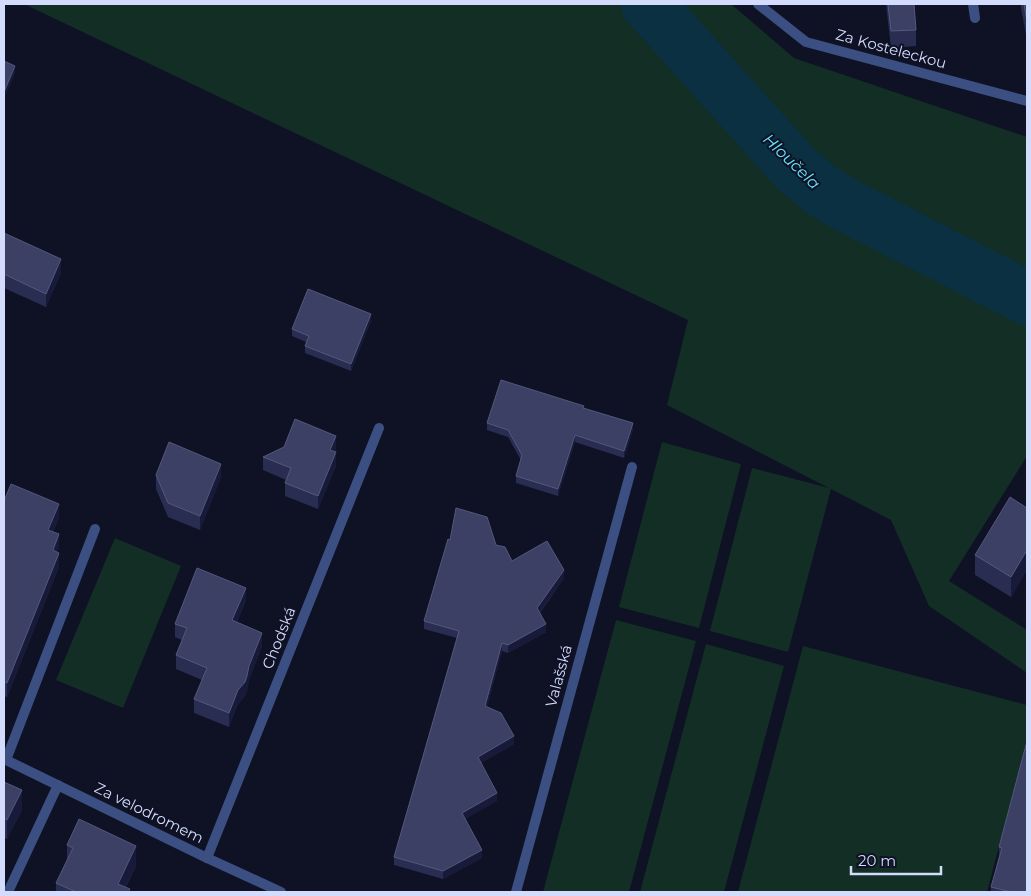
<svg xmlns="http://www.w3.org/2000/svg" width="1031" height="896" viewBox="0 0 1031 896" font-family="Montserrat,sans-serif">
	<rect width="100%" height="100%" fill="#0f1224"/>
	<g fill="#122e25">
		<path d="M24,4H731L794,58L1027,137V456L949,581L1027,630V673L929,606L891,520L831,489L788,652L710,631L752,468L829,488L667,405L688,320Z"/>
		<path d="M662,442L741,464L699,628L619,607Z"/>
		<path d="M115,538L181,566L123,708L56,680Z"/>
		<path d="M616,620L696,641L629,892H543Z"/>
		<path d="M706,644L784,666L724,892H640Z"/>
		<path d="M803,646L1027,705V740L987,892H738Z"/>
	</g>
	<g fill="none" stroke-linecap="round" stroke-linejoin="round">
		<path stroke="#0b3041" stroke-width="54" d="M648,4L795,168L821,190L846,205L1027,298"/>
		<g stroke="#3b4f82" stroke-width="10">
			<path d="M973,4L975,18"/>
			<path d="M6,760L95,529"/>
		</g>
		<g stroke="#3b4f82" stroke-width="10">
			<path d="M758,4L806,42L1027,101"/>
			<path d="M4,759L207,858L281,892"/>
			<path d="M207,858L379,428"/>
			<path d="M8,892L58,785"/>
			<path d="M516,892L632,467"/>
		</g>
	</g>
	<g fill="#292d52">
		<path d="M886,4H914L916,30V46L891,48Z"/>
		<path d="M1021,4H1027V40L1021,8Z"/>
		<path d="M4,233L61,273L46,307L4,288Z"/>
		<path d="M371,321L351,371L305,353V346L306,342L292,336V329Z"/>
		<path d="M584,408L633,430L624,458L575,442L558,496L516,483V476L521,460L508,437L487,430V423Z"/>
		<path d="M336,449L335,452L336,466L318,509L285,496V483L286,480L263,470V457Z"/>
		<path d="M156,475L221,477L200,530L168,517L156,489Z"/>
		<path d="M4,501L59,517L53,532L59,548L57,552L59,567L7,697L4,696Z"/>
		<path d="M1027,508V570L1011,597L975,575V555Z"/>
		<path d="M496,545L512,561L564,578L540,613L546,632L508,653L502,651L487,707L514,744L481,763L497,801L465,819L482,858L443,879L394,865V857L457,638L424,629V621Z"/>
		<path d="M246,601L237,622L262,646L249,680L247,690L245,696L238,704L229,727L194,713V699L202,680L176,669V655L182,640L175,637V624Z"/>
		<path d="M1027,741V892H991V887L999,856V847Z"/>
		<path d="M4,782L22,810L7,839L4,838Z"/>
		<path d="M67,845L136,866L126,887L130,892H56V883L67,860Z"/>
	</g>
	<g fill="#171a38">
		<path d="M15,66V74L4,99V92Z"/>
		<path d="M61,259V273L46,307V294Z"/>
		<path d="M371,314V321L351,371V364Z"/>
		<path d="M633,423V430L624,458V451Z"/>
		<path d="M575,435V442L558,496V489Z"/>
		<path d="M336,436V449L330,464V450Z"/>
		<path d="M336,452V466L318,509V496Z"/>
		<path d="M221,464V477L200,530V516Z"/>
		<path d="M59,504V517L48,543V530Z"/>
		<path d="M59,534V548L53,564V550Z"/>
		<path d="M1027,550V570L1011,597V577Z"/>
		<path d="M59,553V567L7,697V683Z"/>
		<path d="M564,570V578L537,616V608Z"/>
		<path d="M246,588V601L232,634V620Z"/>
		<path d="M546,624V632L508,653V645Z"/>
		<path d="M262,633V646L249,680L247,690L245,696L238,704L229,727V713Z"/>
		<path d="M502,643V651L485,714V706Z"/>
		<path d="M514,736V744L478,765V757Z"/>
		<path d="M22,790V810L7,839V820Z"/>
		<path d="M497,793V801L462,821V813Z"/>
		<path d="M136,846V866L123,892L118,884Z"/>
		<path d="M482,850V858L443,879V871Z"/>
	</g>
	<g fill="#3b4064" stroke="#53587c">
		<path d="M888,4H914L916,30L891,31Z"/>
		<path d="M1024,4H1027V22Z"/>
		<path d="M4,61L15,66L4,92Z"/>
		<path d="M4,233L61,259L46,294L4,274Z"/>
		<path d="M308,289L371,314L351,364L305,346L309,336L292,329Z"/>
		<path d="M501,380L584,406L583,408L633,423L624,451L575,435L558,489L516,476L522,455L508,430L487,423Z"/>
		<path d="M295,419L336,436L330,450L336,452L318,496L285,483L291,468L263,457L284,447Z"/>
		<path d="M169,442L221,464L200,516L168,503L156,475Z"/>
		<path d="M11,484L59,504L48,530L59,534L53,550L59,553L7,683L4,682V501Z"/>
		<path d="M1010,497L1027,508V550L1011,577L975,555Z"/>
		<path d="M456,508L487,517L496,545L505,547L512,561L547,541L564,570L537,608L546,624L508,645L502,643L485,706L501,713L514,736L478,757L497,793L462,813L482,850L443,871L394,857L459,631L424,621L448,539L450,540Z"/>
		<path d="M197,568L246,588L232,620L262,633L249,666L247,676L245,682L238,690L229,713L194,699L207,668L176,655L187,628L175,624Z"/>
		<path d="M1027,741V892H1011L991,887L1002,848L999,847Z"/>
		<path d="M4,782L22,790L7,820L4,818Z"/>
		<path d="M79,819L136,846L118,884L130,889L128,892H76L56,883L73,848L67,845Z"/>
	</g>
	<g text-anchor="middle" stroke-width="4" stroke-linejoin="round" paint-order="stroke">
		<g font-size="15" fill="#d4dcfe" stroke="#0f1224">
			<text transform="translate(891 49) rotate(15)" y="5">Za Kosteleckou</text>
			<text transform="translate(279 638) rotate(-68)" y="5">Chodská</text>
			<text transform="translate(559 676) rotate(-75)" y="5">Valašská</text>
			<text transform="translate(149 813) rotate(26)" y="5">Za velodromem</text>
		</g>
		<g font-size="16" font-style="italic" fill="#65e4fb" stroke="#0f1224">
			<text transform="translate(792 161) rotate(44)" y="6">Hloučela</text>
		</g>
	</g>
	<rect width="1031" height="896" fill="none" stroke="#d4dcfe" stroke-width="10"/>
	<path d="M851 866v8h90v-8" fill="none" stroke="#d4dcfe" stroke-width="2.5"/>
	<text x="858" y="866" font-size="15" fill="#d4dcfe" stroke="#0f1224" stroke-width="4" paint-order="stroke">20 m</text>
</svg>
